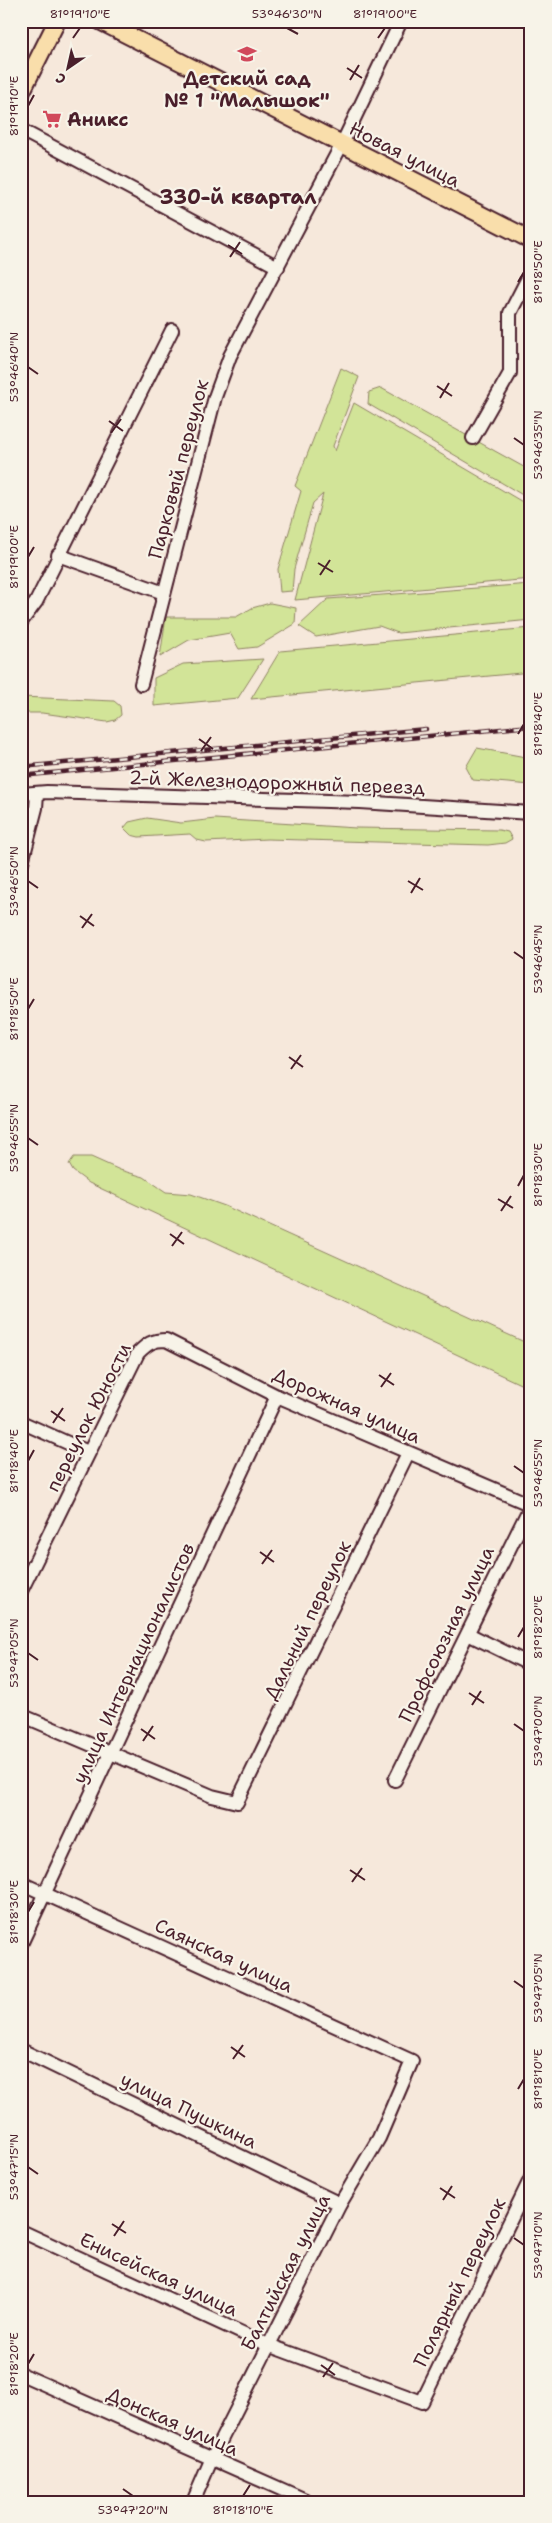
<svg xmlns="http://www.w3.org/2000/svg" width="552" height="2523" viewBox="0 0 552 2523" font-family="'Shantell Sans',sans-serif">
	<rect width="100%" height="100%" fill="#f6e8db"/>
	<filter id="ink" filterUnits="userSpaceOnUse"><feTurbulence type="fractalNoise" baseFrequency=".02" numOctaves="2"/><feDisplacementMap in="SourceGraphic" scale="10" xChannelSelector="R" yChannelSelector="G"/><feConvolveMatrix kernelMatrix="1 2 1 2 8 2 1 2 1" color-interpolation-filters="sRGB"/></filter>
	<g filter="url(#ink)">
		<g fill="#d2e498" stroke="#8e8262">
			<path d="M341,368L359,377L333,446L335,451L354,403L531,507V579L295,600L323,494L313,503L294,569L292,591L280,592L278,569L301,491L295,486Z"/>
			<path d="M381,388L531,471V500L368,404L369,392Z"/>
			<path d="M531,584V620L398,633L379,626L316,637L299,626L328,599Z"/>
			<path d="M270,603L296,608L295,624L257,647L239,649L230,633L189,640L160,657L166,617H236L252,608Z"/>
			<path d="M531,628V672L251,699L280,651Z"/>
			<path d="M263,659L238,698L154,706V678L183,664Z"/>
			<path d="M21,697L114,701L120,706L121,715L115,720L107,722L42,713H23Z"/>
			<path d="M477,748L531,758V785L473,780L466,767Z"/>
			<path d="M147,818L181,823L215,819L356,828L499,830L508,832L512,839L505,843L488,845L267,839L206,842L197,840L190,834L139,837L131,835L124,828L129,822Z"/>
			<path d="M74,1157H91L120,1170L144,1177L166,1192L191,1194L225,1206L531,1345V1389L89,1183L73,1171L69,1164Z"/>
		</g>
		<g fill="none" stroke-linecap="round" stroke-linejoin="round">
			<g stroke="#4a1f2b" stroke-width="16">
				<g id="minor">
					<path d="M21,130L278,267"/>
					<path d="M473,438L510,373V313L531,272"/>
					<path d="M58,555L164,593"/>
					<path d="M21,622L36,602L172,330"/>
					<path d="M141,684L215,397L230,356L342,144L401,21"/>
					<path d="M21,794L47,792L360,802L531,813"/>
					<path d="M21,866L36,808L37,793"/>
					<path d="M21,1422L88,1452"/>
					<path d="M21,1591L138,1353C147,1344 152,1340 166,1340L277,1396L531,1505L395,1780"/>
					<path d="M468,1634L531,1665"/>
					<path d="M21,1715L212,1796L237,1802L408,1453"/>
					<path d="M21,1883L412,2061L379,2138L340,2204L212,2458L193,2502"/>
					<path d="M21,1944L277,1396"/>
					<path d="M21,2050L340,2204"/>
					<path d="M21,2231L268,2345L422,2402L531,2178"/>
					<path d="M21,2374L310,2502"/>
					<path d="M530,2502L531,2499"/>
				</g>
			</g>
			<g stroke="#4a1f2b" stroke-width="20">
				<g id="major">
					<path d="M100,21L531,240"/>
					<path d="M21,93L57,21"/>
				</g>
			</g>
			<use href="#minor" stroke="#f7f3e8" stroke-width="12"/>
			<use href="#major" stroke="#f9deab" stroke-width="16"/>
			<g stroke="#4a1f2b" stroke-width="4.5">
				<g id="rail">
					<path d="M21,767L426,729"/>
					<path d="M21,776L531,726"/>
				</g>
			</g>
			<use href="#rail" stroke="#f7f3e8" stroke-width="2.5" stroke-dasharray="8" stroke-linecap="butt"/>
		</g>
	</g>
	<path fill="none" stroke="#4a1f2b" stroke-width="2" d="M287,28L298,34M73,38L80,28M378,38L385,28M347,68L362,78M350,80L359,65M28,106L34,95M228,245L242,254M230,257L240,242M518,282L524,272M28,367L38,374M437,386L452,396M440,398L449,383M109,421L123,431M111,433L121,419M514,438L524,445M28,557L34,547M318,563L333,572M320,575L330,560M518,734L524,724M199,739L213,749M201,751L211,737M28,881L38,888M408,881L423,890M411,893L420,878M80,916L94,926M82,928L92,914M514,952L524,959M28,1009L34,999M289,1057L303,1067M291,1069L301,1055M28,1138L38,1145M518,1186L524,1175M498,1199L513,1208M501,1211L511,1196M170,1234L184,1244M172,1246L182,1232M379,1375L394,1385M381,1387L391,1373M51,1411L65,1421M53,1423L63,1408M28,1461L34,1450M514,1466L524,1473M260,1552L274,1562M262,1564L272,1550M518,1637L524,1627M28,1653L38,1660M469,1693L484,1703M472,1705L481,1691M514,1724L524,1731M141,1729L155,1739M143,1741L153,1726M350,1870L365,1880M352,1882L362,1868M28,1912L34,1902M514,1981L524,1988M231,2047L245,2057M233,2059L243,2045M518,2089L524,2079M28,2167L38,2174M440,2188L455,2198M443,2200L452,2186M112,2224L126,2233M114,2236L124,2221M514,2238L524,2245M28,2364L34,2354M321,2365L335,2375M323,2377L333,2363M123,2489L133,2496M243,2496L250,2485"/>
	<defs>
		<g id="school-bare" transform="scale(1.5)"><path d="M0-5L7-2L0 1L-7-2ZM-4 1L0 2.5L4 1V4Q0 6-4 4Z" fill="#d1495b" stroke="#f7f3e8" stroke-width="2.5" paint-order="stroke"/></g>
		<g id="supermarket-bare" transform="scale(1.5)"><path d="M-6-5.5h2.5l.6 2H6L4.5 2H-2.5L-4.4-4H-6ZM-1.5 3.2a1.3 1.3 0 1 0 .1 0ZM3 3.2a1.3 1.3 0 1 0 .1 0Z" fill="#d1495b" stroke="#f7f3e8" stroke-width="2.5" paint-order="stroke"/></g>
	</defs>
	<g fill-rule="evenodd">
		<use href="#school-bare" x="247" y="54"/>
		<use href="#supermarket-bare" x="52" y="119"/>
	</g>
	<g text-anchor="middle" stroke-width="4.5" stroke-linejoin="round" paint-order="stroke">
		<g font-size="19" font-weight="bold" fill="#4a1f2b" stroke="#f7f3e8">
			<text x="247" y="85">Детский сад<tspan x="247" dy="22">№ 1 "Малышок"</tspan></text>
			<text x="67" y="126" text-anchor="start">Аникс</text>
		</g>
		<g font-size="19" fill="#4a1f2b" stroke="#f7f3e8">
			<text transform="translate(405 154) rotate(27)" y="7">Новая улица</text>
			<text transform="translate(178 469) rotate(-75)" y="7">Парковый переулок</text>
			<text transform="translate(277 782) rotate(2)" y="7">2-й Железнодорожный переезд</text>
			<text transform="translate(347 1405) rotate(24)" y="7">Дорожная улица</text>
			<text transform="translate(88 1417) rotate(-63)" y="7">переулок Юности</text>
			<text transform="translate(307 1620) rotate(-64)" y="7">Дальний переулок</text>
			<text transform="translate(446 1634) rotate(-64)" y="7">Профсоюзная улица</text>
			<text transform="translate(133 1663) rotate(-65)" y="7">улица Интернационалистов</text>
			<text transform="translate(224 1955) rotate(25)" y="7">Саянская улица</text>
			<text transform="translate(189 2110) rotate(26)" y="7">улица Пушкина</text>
			<text transform="translate(285 2272) rotate(-63)" y="7">Балтийская улица</text>
			<text transform="translate(159 2274) rotate(25)" y="7">Енисейская улица</text>
			<text transform="translate(459 2282) rotate(-64)" y="7">Полярный переулок</text>
			<text transform="translate(173 2421) rotate(24)" y="7">Донская улица</text>
		</g>
		<g font-size="20" font-weight="bold" fill="#4a1f2b" stroke="#f7f3e8">
			<text x="238" y="204">330-й квартал</text>
		</g>
	</g>
	<rect width="552" height="2523" fill="none" stroke="#f7f3e8" stroke-width="55"/>
	<g transform="translate(68 68) rotate(214)" stroke="#f7f3e8" stroke-width="4" paint-order="stroke">
	<path d="M0-4L9 19L0 12L-9 19Z" fill="#4a1f2b"/>
	<text y="-8" font-size="14" font-weight="bold" text-anchor="middle" fill="#4a1f2b">С</text>
	</g>
	<rect x="28" y="28" width="496" height="2468" fill="none" stroke="#4a1f2b" stroke-width="2"/>
	<g font-size="12" text-anchor="middle" fill="#4a1f2b">
		<text x="80" y="18">81°19'10"E</text>
		<text x="287" y="18">53°46'30"N</text>
		<text x="385" y="18">81°19'00"E</text>
		<text transform="translate(14 106) rotate(-90)" y="4">81°19'10"E</text>
		<text transform="translate(538 272) rotate(-90)" y="4">81°18'50"E</text>
		<text transform="translate(14 367) rotate(-90)" y="4">53°46'40"N</text>
		<text transform="translate(538 445) rotate(-90)" y="4">53°46'35"N</text>
		<text transform="translate(14 557) rotate(-90)" y="4">81°19'00"E</text>
		<text transform="translate(538 724) rotate(-90)" y="4">81°18'40"E</text>
		<text transform="translate(14 881) rotate(-90)" y="4">53°46'50"N</text>
		<text transform="translate(538 959) rotate(-90)" y="4">53°46'45"N</text>
		<text transform="translate(14 1009) rotate(-90)" y="4">81°18'50"E</text>
		<text transform="translate(14 1138) rotate(-90)" y="4">53°46'55"N</text>
		<text transform="translate(538 1175) rotate(-90)" y="4">81°18'30"E</text>
		<text transform="translate(14 1461) rotate(-90)" y="4">81°18'40"E</text>
		<text transform="translate(538 1473) rotate(-90)" y="4">53°46'55"N</text>
		<text transform="translate(538 1627) rotate(-90)" y="4">81°18'20"E</text>
		<text transform="translate(14 1653) rotate(-90)" y="4">53°47'05"N</text>
		<text transform="translate(538 1731) rotate(-90)" y="4">53°47'00"N</text>
		<text transform="translate(14 1912) rotate(-90)" y="4">81°18'30"E</text>
		<text transform="translate(538 1988) rotate(-90)" y="4">53°47'05"N</text>
		<text transform="translate(538 2079) rotate(-90)" y="4">81°18'10"E</text>
		<text transform="translate(14 2167) rotate(-90)" y="4">53°47'15"N</text>
		<text transform="translate(538 2245) rotate(-90)" y="4">53°47'10"N</text>
		<text transform="translate(14 2364) rotate(-90)" y="4">81°18'20"E</text>
		<text x="133" y="2514">53°47'20"N</text>
		<text x="243" y="2514">81°18'10"E</text>
	</g>
</svg>
